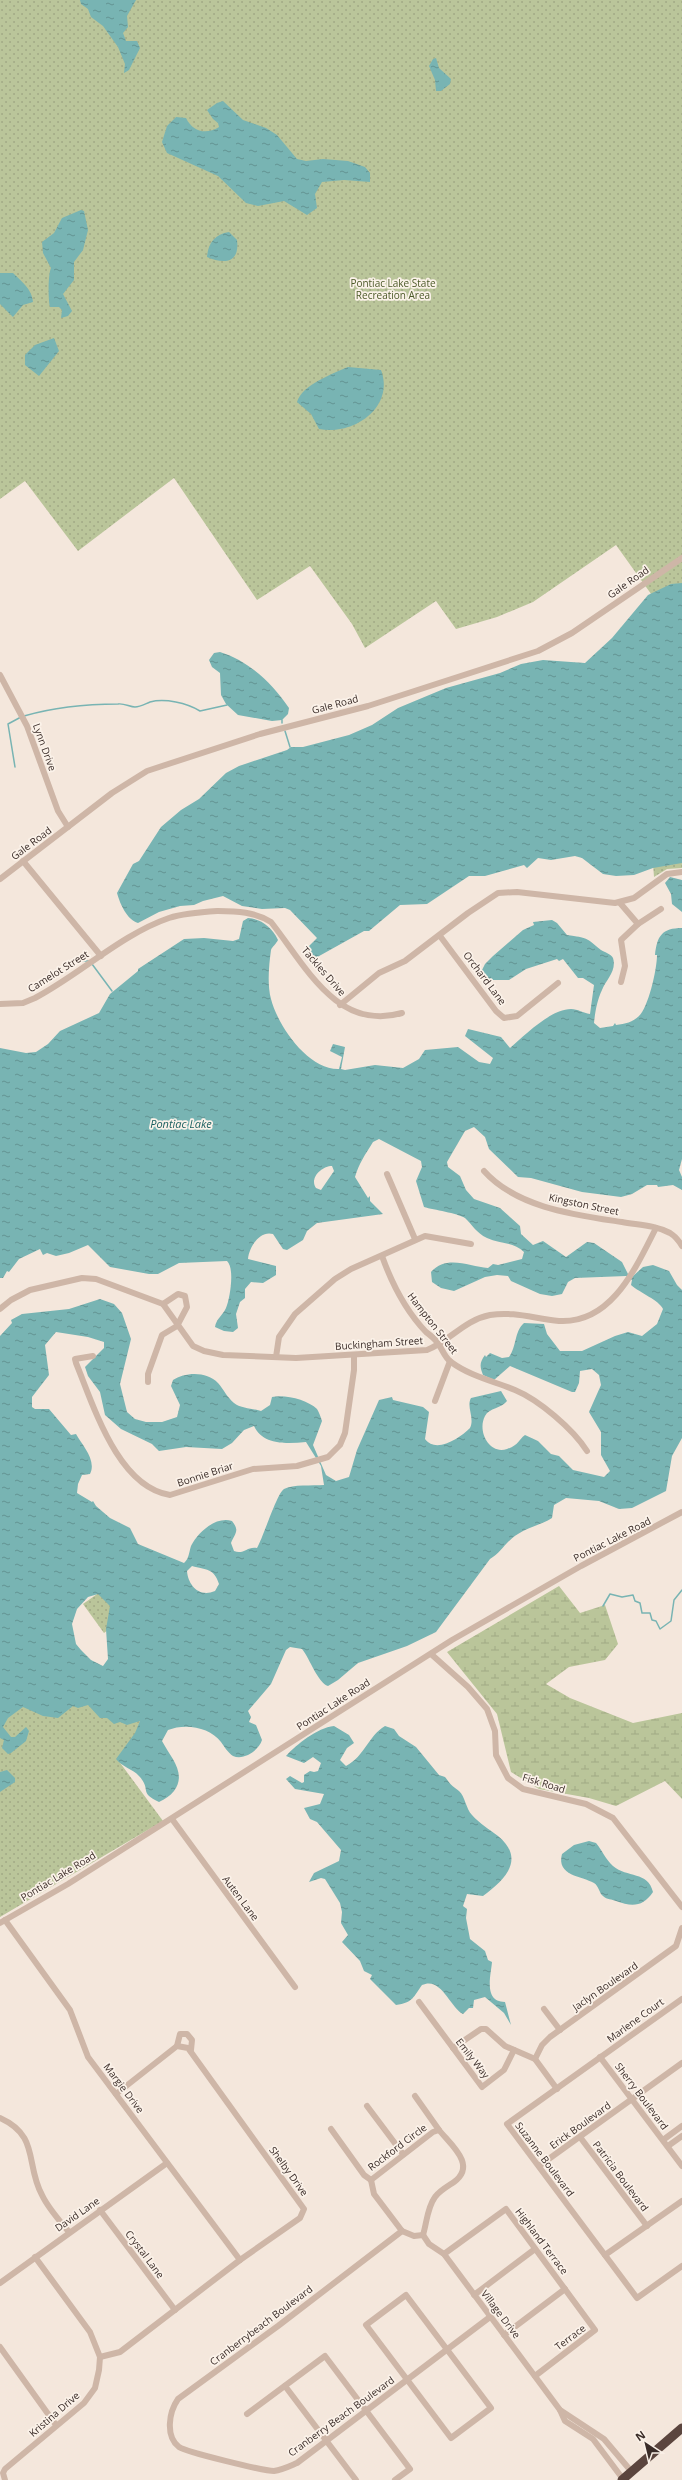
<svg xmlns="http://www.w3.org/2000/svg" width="682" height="2480" viewBox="0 0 682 2480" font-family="'Open Sans',sans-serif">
	<defs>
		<pattern id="grass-dots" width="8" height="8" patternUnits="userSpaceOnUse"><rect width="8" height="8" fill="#bac59a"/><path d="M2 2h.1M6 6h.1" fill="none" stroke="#a1a985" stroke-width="1.8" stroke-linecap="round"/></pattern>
		<pattern id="wetland-marsh" width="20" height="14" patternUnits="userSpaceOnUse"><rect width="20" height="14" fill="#bac59a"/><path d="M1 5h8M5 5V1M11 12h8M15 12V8" fill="none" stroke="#a1a985"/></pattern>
		<pattern id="water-ripples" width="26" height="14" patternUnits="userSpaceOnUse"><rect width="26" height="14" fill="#78b4b3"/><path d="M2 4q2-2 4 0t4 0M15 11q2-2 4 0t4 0" fill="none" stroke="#639392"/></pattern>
	</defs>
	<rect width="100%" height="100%" fill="#f4e7dc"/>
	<g fill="url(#grass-dots)">
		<path d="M0,0H682V868L667,869L654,877L646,770L560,681L664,612L616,545L533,602L497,617L456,629L436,601L365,648L352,624L310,566L257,600L174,478L78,551L25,481L0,499Z"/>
		<path d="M100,1592L121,1620L104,1633L83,1604Z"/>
		<path d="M0,1609L106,1673L152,1734L118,1760L163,1821L0,1917Z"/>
	</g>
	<path fill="url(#wetland-marsh)" d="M559,1586L580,1613L605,1605L618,1644L605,1660L569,1667L546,1684L570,1698L633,1723L682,1713V1799L665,1781L616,1806L589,1798L539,1789L511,1772L497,1714L447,1652Z"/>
	<g fill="url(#water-ripples)" fill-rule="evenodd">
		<path d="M80,0H136L127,16L128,27L123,33L126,41H137L140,48L129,70L124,73L125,64L118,47L103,26L91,17L88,9L81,4Z"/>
		<path d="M436,58L439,68L451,79L450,84L441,91H436L435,80L429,66L433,59Z"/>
		<path d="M223,101L243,120L266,128L277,135L297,159L306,161L323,159L348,161L365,167L370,173V182L344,180L322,182L315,194L317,208L307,215L284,201L258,206L246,203L218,176L167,153L162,142L167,126L176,117L186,118C193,132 206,135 219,127L218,123L213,119L207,110L217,103Z"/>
		<path d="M81,210L84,211L88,230L83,250L74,262V280L63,294L72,311L68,316L61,318L62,310L59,307H50C48,300 48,274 51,268L43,253L42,242L54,233L62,218Z"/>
		<path d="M229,232L237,240C240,264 223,264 207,257C208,243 215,234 229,232Z"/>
		<path d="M0,273H13C22,282 32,289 33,302L23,305L13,317L0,304Z"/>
		<path d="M54,338L59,351L39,376L25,365V355L35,345Z"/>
		<path d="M348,367L381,370C395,407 354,436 319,429L311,414L297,402C302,385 332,374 348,367Z"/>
		<path d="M682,583V863L653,868L634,875L616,876L603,874L582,858L575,856L551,860L538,858L527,868L524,865L485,876H469L427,904L400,905L369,931H364L312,960L306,958L305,950L317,938L290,910L285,908L262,909L242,906L223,896L203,901L194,905L180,906L159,912L138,923C127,920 120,904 117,893L133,864L139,861L161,827L181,810L199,799L226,773L239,766L287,750L291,747H303L349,735L372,725L398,708L446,688L500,673L521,664L543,660L585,663L612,638L648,595L671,584Z"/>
		<path d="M220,652C249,661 272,683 289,708L288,714L282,720L272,721L238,715L226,704L221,695L220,673L212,667L209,660L214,653Z"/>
		<path d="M670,877L682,880V912L672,904L671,894L665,883Z"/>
		<path d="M248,918C261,919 272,927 278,940C276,944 272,947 271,950C269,965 267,984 271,999C278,1026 308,1070 339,1069L342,1057L330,1051L333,1044L345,1047L341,1069L345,1070L375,1065L403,1068L419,1059L425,1050L458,1047L479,1062L490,1064L493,1058L465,1036L468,1029L501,1037L510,1048C525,1035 551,1009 571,1009C578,1009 583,1013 590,1014L594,985L583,978H578L563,959L559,961L557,959L526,969L509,980H483L479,976L485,964L493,956L523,930L534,925L533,922L552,920L557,923L567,935C588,938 585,937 601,950C604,952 611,954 613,958C617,971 606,980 602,990C597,1000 595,1013 594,1023L600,1028L613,1026L615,1023L616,1025C625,1024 633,1022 639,1016C648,1008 657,970 657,955H655C657,936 662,928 682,928V1159L679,1170L682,1177V1190L673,1185L658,1187L657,1185H647L632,1194L621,1197L582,1192L531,1178L518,1177L489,1149L485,1137L474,1127L465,1131L447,1162L448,1167L460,1176L466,1190L474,1199L500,1208L520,1226L521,1234L533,1245L543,1241L566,1257L587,1242L594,1243L622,1262L628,1274L632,1277L643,1267L653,1265L669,1271L677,1285L682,1290V1438L672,1456L666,1491L632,1508L619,1509L599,1501L566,1498L554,1505L552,1518C541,1525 528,1527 518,1534C506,1541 501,1553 490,1559L436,1632L407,1646L358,1663L338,1680L328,1686C318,1683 310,1659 302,1649L290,1647L286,1650L271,1684L248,1711L251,1717L249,1722L256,1725L262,1740C259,1750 244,1761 233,1756C228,1753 224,1746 221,1742C210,1727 185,1723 168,1730L162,1741C171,1758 187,1773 174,1791C170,1796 165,1799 159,1802C138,1792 152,1790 139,1776C133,1769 122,1767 116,1759L135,1733L140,1721L127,1725L120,1722L114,1724L107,1718H100L88,1705L78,1708L73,1706L58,1718L43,1716L23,1707L8,1718L3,1727L11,1737H15L26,1727L29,1731L26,1741L11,1753L8,1754L2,1748L4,1740L0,1738V1336L12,1323L11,1320L22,1314L69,1309L100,1299L114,1304L122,1313L131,1339L120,1384L127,1412L135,1419L146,1422H162L177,1417L180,1405L171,1386L173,1380C185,1372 207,1371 218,1383C224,1390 227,1397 234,1403C242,1409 252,1408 261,1411L270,1405L272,1397C285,1394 308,1400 317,1409C319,1412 321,1418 322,1421L313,1445L326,1475L336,1481L349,1477L357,1450L379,1400L392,1397L393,1400L423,1407L429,1412L425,1439C436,1454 460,1438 470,1428C475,1418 466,1407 471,1398L501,1391L507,1401C502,1408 489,1408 485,1416C477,1431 489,1455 507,1449C519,1445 518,1440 525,1435L538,1441L551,1454L559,1456L573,1470L604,1477L610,1471L601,1455V1432L589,1412L601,1385L599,1375L592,1369L580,1371L579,1383L575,1392H572L510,1366L494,1380L483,1375C480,1367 479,1363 485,1355L486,1357L490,1353L502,1358L509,1357C517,1346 514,1332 524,1323L544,1324L547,1334L560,1351H582L615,1336L628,1332L642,1336L657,1324L663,1309C659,1300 640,1293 631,1285L632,1280L626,1276L575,1278L568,1282L562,1294L552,1296L540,1294L511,1281L508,1276L497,1275L485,1277L454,1291L441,1288L432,1282L431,1272C447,1254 470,1267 488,1268L493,1264L498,1265L522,1259L524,1252C514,1242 500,1244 487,1238C476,1233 472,1224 465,1218C457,1213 434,1210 424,1207L416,1181L422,1167L421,1161L379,1139L373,1142C365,1155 359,1163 355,1177L368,1198L370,1196V1201L383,1214L317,1223L307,1231L303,1240L287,1250L283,1249L273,1234C260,1230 249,1247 248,1259L276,1266V1275L263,1283L251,1282L245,1289V1298L240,1302L236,1314L238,1328L233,1332L224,1331L215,1327C216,1319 223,1315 226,1308C230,1299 235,1268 227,1261L179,1263L158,1274H149L110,1267L88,1245L69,1253L56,1256L47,1253L43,1255L40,1249L19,1259L9,1272L7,1271L3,1278H0V1048L26,1053L36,1052L48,1044L60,1031L99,1013L110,994L138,971V969L184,939L204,938L233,941L239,939L243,921ZM332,1166L334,1171L321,1190L316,1188C309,1178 322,1166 332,1166ZM56,1332L88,1337L104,1342V1348L85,1367L88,1376L100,1392L105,1415L121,1429L152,1444L159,1451L186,1447L222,1449L232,1443L244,1430L254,1426C263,1445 286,1444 306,1442L321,1466L324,1485C312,1486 293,1484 284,1489C277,1493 263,1538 257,1548C247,1546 244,1555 234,1551L231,1543C235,1533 240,1531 232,1521C216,1516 198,1532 191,1546C189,1552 189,1559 184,1563L138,1544L130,1528L110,1518L96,1506L93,1501L92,1502L77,1493L78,1484L82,1475L90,1474C97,1460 82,1445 76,1434L71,1435L49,1409H35L32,1407V1397L49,1375L45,1345ZM192,1566C206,1570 214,1568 219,1584L215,1591C199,1598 188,1585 187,1571ZM98,1594L110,1606L106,1629L108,1659L103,1666L91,1660L81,1650L76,1644L72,1624L77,1609L88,1597Z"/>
		<path d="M334,1726L349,1735L354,1743L347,1748L340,1760L346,1766C365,1756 368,1736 385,1726L394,1729L399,1736L416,1747L439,1775L445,1777C451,1785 451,1785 459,1791C465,1796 466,1809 472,1815C480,1824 489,1829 498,1836C526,1859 505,1880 483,1896L467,1894L463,1906L467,1909L466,1918L470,1939L485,1951L488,1960L492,1962C491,1975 483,2002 505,2002L511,2025L504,2013L485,1997L474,2000L473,2008H469L463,2014C450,2007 441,1976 422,1985C414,1996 413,2003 396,2005L370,1979L372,1975L364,1971L360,1961L342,1942L348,1935L341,1923L342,1912L340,1903L325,1879L321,1878L309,1882L314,1873L339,1861L341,1850L317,1822L310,1819L304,1808L320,1804L324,1794L295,1789L286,1779L290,1776L302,1783L304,1782V1775L310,1771L314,1772L318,1771L321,1763L313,1757L304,1763L286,1756C297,1744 317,1728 334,1726Z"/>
		<path d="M7,1770L15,1778V1782L0,1792V1772Z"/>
		<path d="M589,1841L596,1843C602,1850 606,1860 613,1866C627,1878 648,1871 653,1892C643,1907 632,1907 616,1901C612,1899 607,1900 603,1896C599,1893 599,1886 594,1883C582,1876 556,1876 562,1854L574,1845Z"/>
	</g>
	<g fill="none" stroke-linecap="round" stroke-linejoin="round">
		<g stroke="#78b4b3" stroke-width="1.5">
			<path d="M24,716C55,707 86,704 118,704C124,703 130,707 135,707C140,707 145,704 150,702C165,698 187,703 200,711L227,705"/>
			<path d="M282,720V723"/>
			<path d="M285,731L290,747"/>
			<path d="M15,767L8,724L21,717"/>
			<path d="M81,961H90"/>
			<path d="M92,964L112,991"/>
			<path d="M603,1606L610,1594L622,1597L633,1595L635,1601L640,1603L642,1613H650L652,1620L656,1621L660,1629L671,1621L674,1600L682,1590"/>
		</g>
		<g stroke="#ceb6a7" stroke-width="6">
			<path d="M0,675L27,726L58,811L68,827"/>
			<path d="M23,861L101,956"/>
			<path d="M0,879L112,793L147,771L260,734L368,706L538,651L572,633L682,558"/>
			<path d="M620,903L638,924"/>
			<path d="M440,936L496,1011L504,1018L517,1016L558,983"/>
			<path d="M621,982L625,966L621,940L638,924L661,909"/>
			<path d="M0,1004L23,1003L35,998C79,975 122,934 169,918C185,913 202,912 218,911C237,911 255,912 271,922C305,965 337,1032 402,1013"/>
			<path d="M340,1005L379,973L405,961L468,913L498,893L517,892L615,903L634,898L667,874L682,872"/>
			<path d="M484,1171C517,1208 576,1215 622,1222C638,1225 655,1225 670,1233C675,1236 679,1241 682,1246"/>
			<path d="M387,1174L415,1239"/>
			<path d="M382,1256C392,1284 405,1310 426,1332C430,1335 434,1338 437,1342C442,1348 444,1357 451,1362C470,1376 493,1381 515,1390C539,1400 573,1429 587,1451"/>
			<path d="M163,1304L178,1294L185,1296L187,1307L177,1326"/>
			<path d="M0,1309L11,1300L30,1290L82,1278L96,1279L163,1304L193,1346L204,1351L223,1355L296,1358L427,1350C450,1341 464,1320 490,1315C515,1311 535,1319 559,1321C612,1324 636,1267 656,1228"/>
			<path d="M93,1356L75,1359L76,1363C94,1407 118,1487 170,1495L253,1469L297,1466L328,1457L340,1445L345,1433L354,1370V1355"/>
			<path d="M276,1357L279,1337L295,1314L335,1279L351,1269L425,1236L471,1244"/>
			<path d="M148,1382V1374L162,1335L177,1326"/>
			<path d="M435,1401L450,1361"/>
			<path d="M431,1654L468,1687L487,1709L495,1731L496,1755L508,1778L523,1789L586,1804L613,1818L682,1907"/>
			<path d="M172,1819L295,1987"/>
			<path d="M5,1920L70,2010L88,2057L240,2260"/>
			<path d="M0,1923L68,1884L452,1640L581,1566L682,1512"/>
			<path d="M682,1999L507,2124L637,2298L682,2266"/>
			<path d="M419,2002L482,2087L504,2070L514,2050"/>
			<path d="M544,2009L560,2030"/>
			<path d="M177,2046L180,2034H187L192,2040L191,2050"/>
			<path d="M453,2048L481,2029H486L505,2046L535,2059L557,2089"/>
			<path d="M600,2057L682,2166"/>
			<path d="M535,2059L542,2045L550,2037L676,1946L682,1928"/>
			<path d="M415,2096L439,2130"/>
			<path d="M367,2106L403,2154"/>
			<path d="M0,2118C40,2136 25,2164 42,2195C48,2208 59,2220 69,2232"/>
			<path d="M331,2129L364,2175L371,2180"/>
			<path d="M580,2137L647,2226"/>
			<path d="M663,2140L682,2126"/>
			<path d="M668,2146L682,2136"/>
			<path d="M539,2166L682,2063"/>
			<path d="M371,2180L433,2132L439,2130C451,2145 477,2165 454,2182C448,2186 439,2191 435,2197C427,2208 427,2222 423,2235"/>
			<path d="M371,2180L374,2194L402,2231L414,2236L423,2235"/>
			<path d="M100,2210L175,2310"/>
			<path d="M402,2231L278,2326L178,2399C169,2412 165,2436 179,2447C186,2452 264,2471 274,2471C282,2470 290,2466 297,2463L490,2317"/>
			<path d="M423,2235L429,2244L444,2254L560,2410L604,2439L631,2471"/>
			<path d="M444,2254L506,2209L595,2330L535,2376"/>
			<path d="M605,2255L682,2201"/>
			<path d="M0,2283L167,2163"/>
			<path d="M406,2295L491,2408L451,2438L366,2325Z"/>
			<path d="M474,2295L535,2249"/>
			<path d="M504,2335L565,2289"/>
			<path d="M0,2347L56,2425"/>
			<path d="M100,2357L120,2352L240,2260L300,2218L304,2209L188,2048L177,2046L116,2094"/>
			<path d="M285,2386L356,2480"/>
			<path d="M560,2410L565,2421L593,2439L623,2479"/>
			<path d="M247,2414L325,2356L410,2469L395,2480"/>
			<path d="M5,2480L3,2473L5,2469L84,2403L95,2388L99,2370L100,2357L90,2332L35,2257"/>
		</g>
		<path stroke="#5b453e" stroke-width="9" d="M622,2480L682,2428"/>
	</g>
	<g text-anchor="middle" stroke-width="3.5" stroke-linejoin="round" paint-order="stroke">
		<g font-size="10" fill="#4c5a29" stroke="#fbf2e9">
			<text x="393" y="287">Pontiac Lake State<tspan x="393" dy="12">Recreation Area</tspan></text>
		</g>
		<g font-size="10" fill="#3a2c28" stroke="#fbf2e9">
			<text transform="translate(628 582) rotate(-35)" y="4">Gale Road</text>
			<text transform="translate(335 704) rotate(-15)" y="4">Gale Road</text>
			<text transform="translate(45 747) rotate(70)" y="4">Lynn Drive</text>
			<text transform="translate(31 843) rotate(-37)" y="4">Gale Road</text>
			<text transform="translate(58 971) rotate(-32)" y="4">Camelot Street</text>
			<text transform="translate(324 971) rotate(49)" y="4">Tackles Drive</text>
			<text transform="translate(485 978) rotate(53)" y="4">Orchard Lane</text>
			<text transform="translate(584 1204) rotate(12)" y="4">Kingston Street</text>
			<text transform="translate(433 1323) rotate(52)" y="4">Hampton Street</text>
			<text transform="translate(379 1343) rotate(-4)" y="4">Buckingham Street</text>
			<text transform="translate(205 1474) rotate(-18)" y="4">Bonnie Briar</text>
			<text transform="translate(612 1539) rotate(-27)" y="4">Pontiac Lake Road</text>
			<text transform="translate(333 1704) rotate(-33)" y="4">Pontiac Lake Road</text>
			<text transform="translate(544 1783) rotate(17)" y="4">Fisk Road</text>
			<text transform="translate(58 1876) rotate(-31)" y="4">Pontiac Lake Road</text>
			<text transform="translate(241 1898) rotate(53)" y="4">Auten Lane</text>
			<text transform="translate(605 1986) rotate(-35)" y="4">Jaclyn Boulevard</text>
			<text transform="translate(635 2020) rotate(-36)" y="4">Marlene Court</text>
			<text transform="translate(473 2058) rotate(52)" y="4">Emily Way</text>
			<text transform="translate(124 2088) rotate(53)" y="4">Margie Drive</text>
			<text transform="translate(642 2096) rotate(53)" y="4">Sherry Boulevard</text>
			<text transform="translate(580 2125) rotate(-36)" y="4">Erick Boulevard</text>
			<text transform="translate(397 2147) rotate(-37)" y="4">Rockford Circle</text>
			<text transform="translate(545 2159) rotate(53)" y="4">Suzanne Boulevard</text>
			<text transform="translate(289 2171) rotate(54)" y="4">Shelby Drive</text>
			<text transform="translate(621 2176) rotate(53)" y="4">Patricia Boulevard</text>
			<text transform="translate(77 2214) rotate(-35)" y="4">David Lane</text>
			<text transform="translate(542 2241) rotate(53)" y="4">Highland Terrace</text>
			<text transform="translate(145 2254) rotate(53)" y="4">Crystal Lane</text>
			<text transform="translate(501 2314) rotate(53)" y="4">Village Drive</text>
			<text transform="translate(261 2325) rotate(-37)" y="4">Cranberrybeach Boulevard</text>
			<text transform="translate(570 2337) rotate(-37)" y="4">Terrace</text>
			<text transform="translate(54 2414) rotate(-41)" y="4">Kristina Drive</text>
			<text transform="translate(341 2416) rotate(-36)" y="4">Cranberry Beach Boulevard</text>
		</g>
		<g font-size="11" font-style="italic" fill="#195f5f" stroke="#fbf2e9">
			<text x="181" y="1128">Pontiac Lake</text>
		</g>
	</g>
	<g transform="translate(646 2444) rotate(325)" stroke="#fbf2e9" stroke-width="3" paint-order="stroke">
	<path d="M0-3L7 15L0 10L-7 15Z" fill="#3a2c28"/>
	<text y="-6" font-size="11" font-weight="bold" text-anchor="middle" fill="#3a2c28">N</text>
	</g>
</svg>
